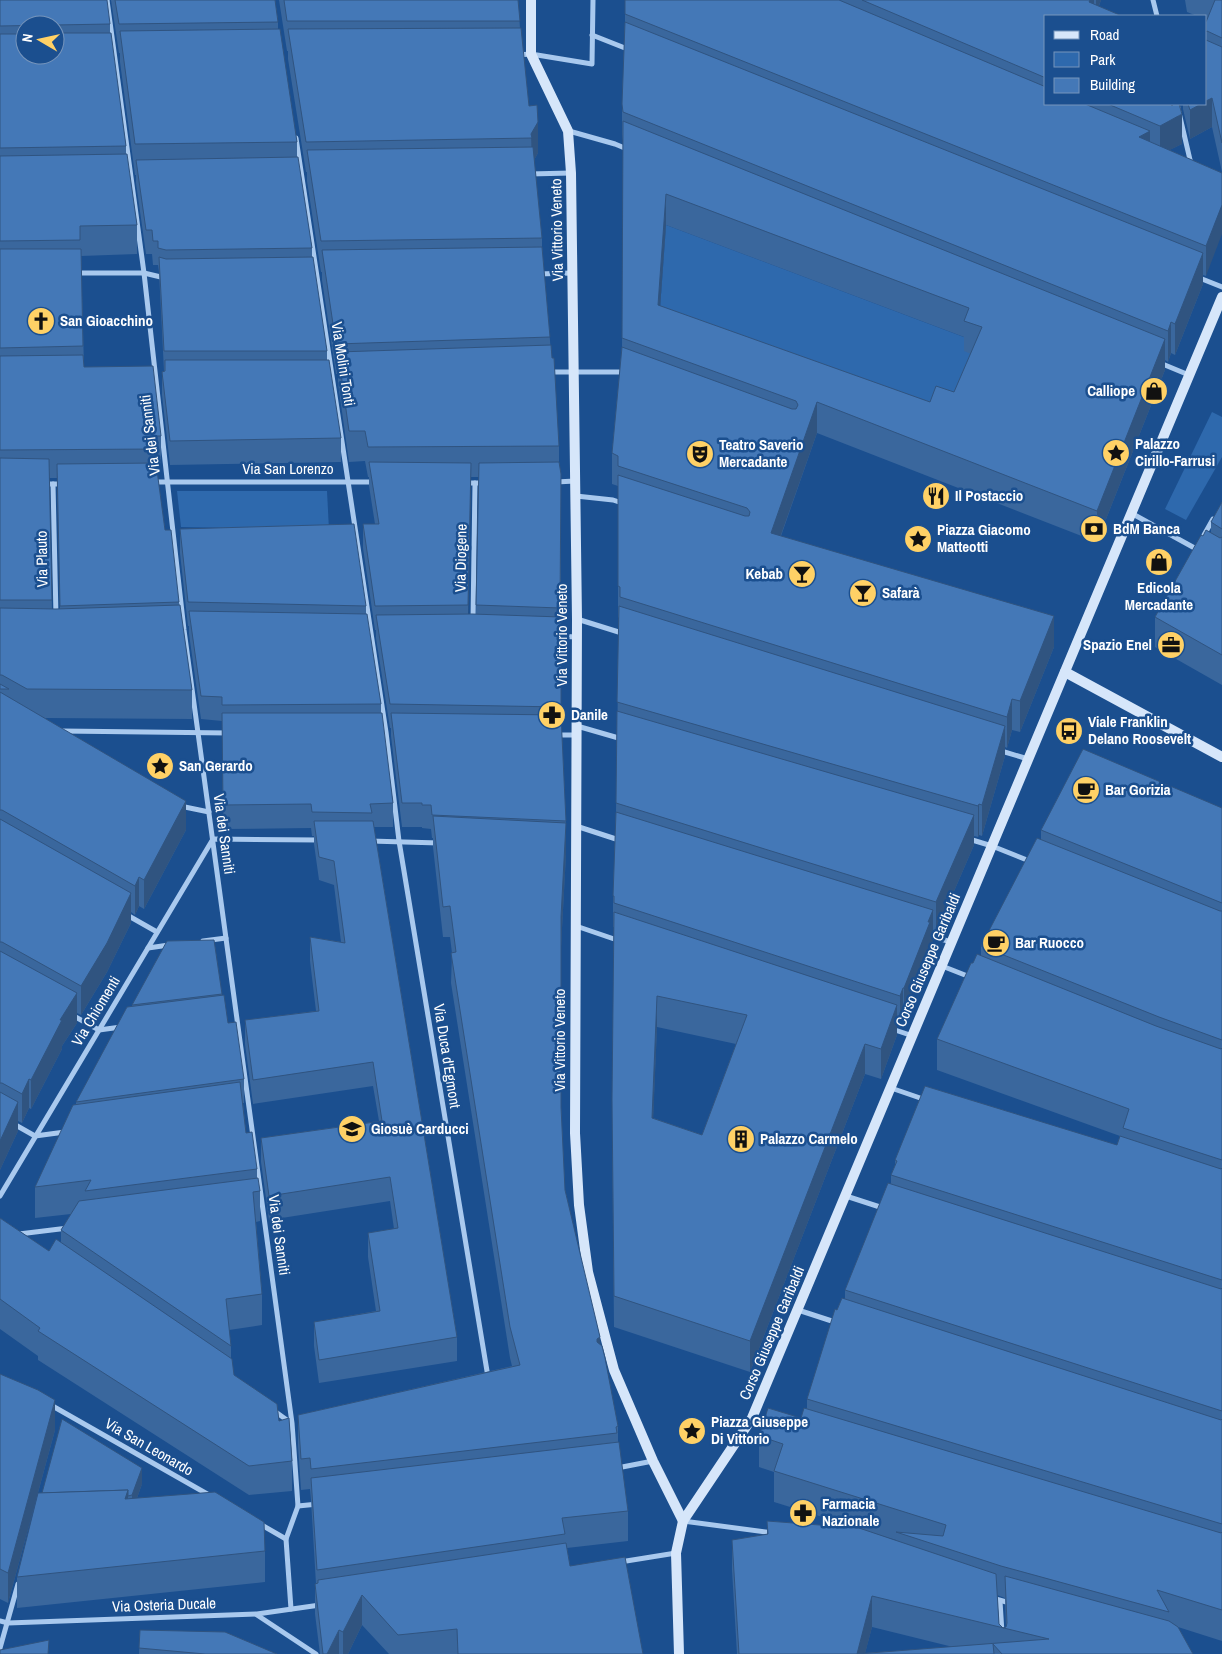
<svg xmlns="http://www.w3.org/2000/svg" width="1222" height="1654" viewBox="0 0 1222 1654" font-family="'Archivo Narrow',sans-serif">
	<rect width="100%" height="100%" fill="#1b4f8f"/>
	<g fill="#2e69ad">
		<path d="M666,225L969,339L982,358L954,423L658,336Z"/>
		<path d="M1212,412L1222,417V457L1186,520L1165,509Z"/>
		<path d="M177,491H327L329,530L181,527Z"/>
	</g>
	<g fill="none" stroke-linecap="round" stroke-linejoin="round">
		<g stroke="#a9c9ee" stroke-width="5">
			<path d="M107,0L144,273L184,630L292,1423L298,1506L286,1539L291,1609"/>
			<path d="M1153,0L1157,16"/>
			<path d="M592,35L630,50"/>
			<path d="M517,55L531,54L592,64L593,0"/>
			<path d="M1177,104L1191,164"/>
			<path d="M569,131L615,144L627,149"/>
			<path d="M296,138L386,732L399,841L488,1377"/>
			<path d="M529,174L571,173"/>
			<path d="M76,273H144L165,278"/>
			<path d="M538,274L572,273"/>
			<path d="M1197,277L1222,287"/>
			<path d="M1160,363L1189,375"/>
			<path d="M550,372H619L624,374"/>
			<path d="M154,482H375"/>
			<path d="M556,482L575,481"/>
			<path d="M464,483H485"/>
			<path d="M44,484H63"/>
			<path d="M53,484L56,616"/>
			<path d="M576,496L613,500L625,504"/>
			<path d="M1131,513L1200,551"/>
			<path d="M1204,535L1213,519"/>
			<path d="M577,619L625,634"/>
			<path d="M473,620L475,483"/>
			<path d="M555,636L577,637"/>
			<path d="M577,726L622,739"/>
			<path d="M62,731L229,733"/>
			<path d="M557,735H577"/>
			<path d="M998,750L1028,759"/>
			<path d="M180,806L209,812"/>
			<path d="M576,826L619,840"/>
			<path d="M969,839L992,846L1032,862"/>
			<path d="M370,841L439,843"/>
			<path d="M127,915L157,932"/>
			<path d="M576,926L620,941"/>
			<path d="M928,935L951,942"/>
			<path d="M203,941L226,938"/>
			<path d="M148,948L169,945"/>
			<path d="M942,966L970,977"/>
			<path d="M72,1015L99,1030L121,1027"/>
			<path d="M892,1029L913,1036"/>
			<path d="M891,1088L926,1100"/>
			<path d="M12,1123L35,1136L65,1132"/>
			<path d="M0,1196L213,839L319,840"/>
			<path d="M846,1196L883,1208"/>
			<path d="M19,1234L68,1228"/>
			<path d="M798,1310L838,1323"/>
			<path d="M49,1404L209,1495"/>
			<path d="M273,1410L291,1423"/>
			<path d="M752,1418L769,1423"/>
			<path d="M617,1468L653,1461"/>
			<path d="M298,1506L318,1504"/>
			<path d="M683,1521L773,1533"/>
			<path d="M260,1524L286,1539"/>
			<path d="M620,1562L676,1553"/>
			<path d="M992,1598L1010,1603"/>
			<path d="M1000,1601L1002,1633"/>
			<path d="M257,1615L316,1654"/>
			<path d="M0,1621L8,1623L257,1614L320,1605"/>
			<path d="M0,1648L18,1584"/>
		</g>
		<g stroke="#d6e6fa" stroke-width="10">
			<path d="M531,0V54L568,131L571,173L577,619L575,1133L579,1205L588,1272L614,1370L653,1461L683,1521"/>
			<path d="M1065,672L1222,757"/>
			<path d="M679,1654L676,1553L683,1521L752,1418L1222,297"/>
		</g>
	</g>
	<g fill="#3a679d" fill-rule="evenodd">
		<path d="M0,0L110,24V33L126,146V154L137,225V254L81,256L84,367L161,436V465H156L165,530L179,602L192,690V719L45,718L186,830L144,909L139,906L135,915L131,912V923L107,972L81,1015L77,1013V1023L62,1046V1049L31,1109L29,1108L22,1123L18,1121V1131L0,1170ZM25,25H55V55H25ZM49,478H57L60,609H52Z"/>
		<path d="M111,0H275L278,22V29L297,142V157L312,248V257L327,351V360L341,438V462L170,465L162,395V372L164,371L159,272L158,265H153L152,254H146L136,183V175H135L120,62V53H119Z"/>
		<path d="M279,0H518L520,28L529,106L538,153L534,160L542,238V247L559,446V462L561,474V715L566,823V854L561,947V1108L565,1190L618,1426V1442L628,1511V1541L567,1548L570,1566L643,1654H389L362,1625L348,1654H320L315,1614V1584H316L311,1500L310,1489L301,1490L298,1446V1415L512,1366L510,1358L451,983L452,953L450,937H443L433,847V838H432L431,829L422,828V827H402L391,736V728H390L376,638V630H375L363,548V524H375L369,486V477H368L365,461L349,462L338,383V374H336L322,280V272H321L307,181V172H306L288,59V51H287ZM471,477H479L476,614H468Z"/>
		<path d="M625,0H1101L1099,6L1046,16V104H1171L1182,144L1169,150L1222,173L1206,276L1203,275V284L1175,355L1171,353L1168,362L1165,360V370L1097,542L817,433L781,536L1054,647L1020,732L1012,730L1007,748L1005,747V756L982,836L979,835L978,837L974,836V845L936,933L933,932V941L930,948V953L904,1019H903L900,1027L897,1026V1035L881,1079L865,1074L750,1372L614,1327L612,1130L614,927H613V896L616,812L619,618L618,617V486L612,484V453L622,347L623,142L622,135V104L625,22ZM666,225L964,337V351L971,354L954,392L930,402L660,306ZM657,1027L736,1044L702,1135L653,1118Z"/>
		<path d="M1185,0H1222V172L1212,127L1190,139L1183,109V104H1206V22L1207,20H1206V16H1197L1187,12Z"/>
		<path d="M1222,502V685L1155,647V617L1203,536L1211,532V522Z"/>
		<path d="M180,529L366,606V614L381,704V713L393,803V827H374L457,1337V1361L319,1383L314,1346V1322L376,1311L368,1257V1233L394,1229L390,1201L269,1220L261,1162V1138L379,1121L373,1086L253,1104L245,1044V1020L316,1011L310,961V937L341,942L334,885L319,880L314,844V836H312L311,828L223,829L222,721L201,719L189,634V626H188L180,553Z"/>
		<path d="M1222,808V1641L1178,1627L1193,1654H737L732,1570V1540L767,1534V1521L858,1528L774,1502V1472L759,1467V1436L801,1418L807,1408V1399L837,1310L845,1299V1290L891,1184V1175L895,1165V1160L1117,1145L1120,1136L937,1070V1039L973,963L981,956V946L1041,840V830ZM862,1530L896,1540V1541ZM997,1595L1005,1598L1006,1627L1003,1628L999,1624ZM872,1627L953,1647L865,1653Z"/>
		<path d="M214,940L222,995L228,1023L244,1079V1103H243L246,1133L257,1169V1178L260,1191V1221L256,1222L262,1294V1325L229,1330L231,1346V1358L234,1375L279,1421L292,1461V1491L249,1495L38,1360V1356L0,1329V1218L49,1251L61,1242V1230L71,1214L35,1218V1187L76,1104V1102L132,1006V1005Z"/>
		<path d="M0,1374L55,1430L8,1603L0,1599Z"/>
		<path d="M142,1484L137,1498L265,1551V1582L17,1608V1577Z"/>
		<path d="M140,1630L277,1654H139Z"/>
	</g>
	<g fill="#305480">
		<path d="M1090,0H1094V16L1089,2Z"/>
		<path d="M1096,0H1101L1096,14Z"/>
		<path d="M1212,98V127L1190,139V110L1201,104H1206V101Z"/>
		<path d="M1182,114V144L1160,155V126Z"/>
		<path d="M538,122V153L532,164L531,134Z"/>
		<path d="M1150,131V160L1139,137Z"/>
		<path d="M666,194V225L658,336V305Z"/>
		<path d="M1222,205V234L1206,276V246Z"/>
		<path d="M1203,253V284L1175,355V324Z"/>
		<path d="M1171,322V353L1168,362V331Z"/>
		<path d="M1165,339V370L1097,542V511Z"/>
		<path d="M817,402V433L771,563V533Z"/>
		<path d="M471,463V487L468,629V605Z"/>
		<path d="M1054,616V647L1020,732V701Z"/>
		<path d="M1012,699V730L1007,748V717Z"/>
		<path d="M1005,726V756L982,836V805Z"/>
		<path d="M186,801V830L144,909V880Z"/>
		<path d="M979,804V835L978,837V806Z"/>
		<path d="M974,815V845L936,933V902Z"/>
		<path d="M566,823V854L561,947V917Z"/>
		<path d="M139,877V906L135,915V886Z"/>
		<path d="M131,893V923L107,972L81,1015V986Z"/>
		<path d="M933,910V941L930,948V953L904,1019V988L928,922Z"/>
		<path d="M903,988V1019L900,1027V996Z"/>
		<path d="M77,993V1023L62,1046V1049L31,1109V1080L60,1020Z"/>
		<path d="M657,996V1027L652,1149V1118Z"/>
		<path d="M897,1005V1035L881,1079V1049Z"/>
		<path d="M865,1044V1074L750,1372V1341Z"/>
		<path d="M29,1079V1108L22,1123V1094Z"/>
		<path d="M18,1102V1131L0,1170V1141Z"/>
		<path d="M600,1337V1368L597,1373V1339Z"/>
		<path d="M55,1400V1430L8,1603V1573Z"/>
		<path d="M142,1468V1484L132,1512V1495Z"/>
		<path d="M128,1490V1521L125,1499Z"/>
		<path d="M362,1595V1625L348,1654H343V1632Z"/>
		<path d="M872,1596V1627L865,1654H857Z"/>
		<path d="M339,1630V1654H327Z"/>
	</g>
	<g fill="#4478b7" stroke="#305480" fill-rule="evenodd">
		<path d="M0,0H107L110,24L0,26Z"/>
		<path d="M115,0H275L278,22L119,24Z"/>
		<path d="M284,0H518L520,21H287Z"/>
		<path d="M625,0H839L1046,87V104H1085L1150,131L1139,137L1222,173V205L1206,246L625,14Z"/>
		<path d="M862,0H1090L1089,2L1122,16H1046V78Z"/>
		<path d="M1215,0H1222V38L1207,31L1206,32V22Z"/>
		<path d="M625,22L1203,253L1175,324L1171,322L1168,331L623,112L622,104Z"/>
		<path d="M521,28L529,106L537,105L538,122L531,134L532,138L306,142L288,29Z"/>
		<path d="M280,29L297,142L135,144L120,31Z"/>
		<path d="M55,33H111L126,146L0,148V34H25V55H55Z"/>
		<path d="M1206,40L1222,47V143L1212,98L1206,101Z"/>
		<path d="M1108,104H1171L1172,106L1173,104H1179L1182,114L1160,126Z"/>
		<path d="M1188,104H1201L1190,110Z"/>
		<path d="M623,121L1165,339L1097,511L817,402L771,533L1054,616L1020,701L1012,699L1007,717L620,597V587L618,586V475L745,516H749L750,512L747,508L618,466V456L612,453L622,347L792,409H796L798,405L796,401L622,338ZM666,194L969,308L964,321L982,327L954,392L936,386L930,402L658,305Z"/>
		<path d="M533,147L542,238L321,241L307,150Z"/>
		<path d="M127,154L137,225L80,226V240L0,241V156Z"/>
		<path d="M298,157L312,248L166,250L158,248V241H153L152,230H146L136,160Z"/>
		<path d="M542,247L550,337L336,344L322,250Z"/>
		<path d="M0,249H81L83,346L0,348Z"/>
		<path d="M159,257L166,259L313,257L327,351H164Z"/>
		<path d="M551,345L552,358H554L559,446L368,447L365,431H349L338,352Z"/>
		<path d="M83,355L84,367L153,366L161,436H153L155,449L0,450V356Z"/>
		<path d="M165,360H329L341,438L170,441L162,372L165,371Z"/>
		<path d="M0,458L49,459L52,600H0Z"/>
		<path d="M369,462L471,463L468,605L375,606L363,524H379Z"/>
		<path d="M559,462L561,474L560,608L476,605L479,463Z"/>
		<path d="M156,463L165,530H171L179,602L60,606L57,464Z"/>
		<path d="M1222,502V529L1211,522Z"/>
		<path d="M354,524L366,606L188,602L180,529Z"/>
		<path d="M1206,530L1220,538L1222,537V655L1155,617L1201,535L1203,536Z"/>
		<path d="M180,605L192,690L27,689L2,675H0V608L56,609Z"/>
		<path d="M619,606L1005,726L982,805L979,804L978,806L617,702Z"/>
		<path d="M189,611L367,614L381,704L222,705V697L201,696Z"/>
		<path d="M472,614L561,617V707L390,704L376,615Z"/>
		<path d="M0,684L9,689H0Z"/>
		<path d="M0,692L186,801L144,880L139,877L135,886L2,810H0Z"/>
		<path d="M617,711L974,815L936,902L616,803Z"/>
		<path d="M222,713H382L393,803L370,804L372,813L312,812L311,804L223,805Z"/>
		<path d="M391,713L561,715L566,821L432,815L431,805H422V803H402Z"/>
		<path d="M1083,749L1222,808V903L1041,830Z"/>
		<path d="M616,812L933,910L928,922H930L904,988H903L900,996L614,903V896H613Z"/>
		<path d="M433,816L566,823L561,917V1107L565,1190L600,1337L597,1339V1342L602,1346L605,1358L618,1426L616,1427L617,1433L311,1469L310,1458L301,1459L298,1415L520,1365L510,1327L451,953L456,952L450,906L443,907Z"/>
		<path d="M0,819L131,893L107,943L81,986L2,942H0Z"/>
		<path d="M314,821H373L457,1337L319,1360L314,1322L380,1311L368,1233L398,1228L390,1177L269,1196L261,1138L382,1121L373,1062L253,1080L245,1020L319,1011L310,937L345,943L334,861L319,857Z"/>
		<path d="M1037,838L1220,911H1222V1040L1159,1017L981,946Z"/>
		<path d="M614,912L897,1005L881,1049L865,1044L750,1341L614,1296L612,1099ZM657,996L747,1015L702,1135L652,1118Z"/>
		<path d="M214,940L222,994L132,1005L167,941Z"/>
		<path d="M0,951L77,993L60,1020H62L31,1080L29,1079L22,1094L2,1083H0Z"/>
		<path d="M977,954L1156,1026L1221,1049L1222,1048V1160L1123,1128L1129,1109L937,1039L971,963H973Z"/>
		<path d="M224,995L228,1023L236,1022L244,1079L76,1102L127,1007Z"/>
		<path d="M240,1082L246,1133L252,1132L257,1169L85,1191L91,1180L35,1187L73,1105Z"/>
		<path d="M925,1086L1117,1145L1120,1136L1221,1169L1222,1168V1280L891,1175L897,1161L895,1160Z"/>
		<path d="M0,1092L18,1102L0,1141Z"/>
		<path d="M258,1178L260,1191L253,1192L262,1294L226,1299L231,1346L61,1230L79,1201Z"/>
		<path d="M888,1183L1221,1289L1222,1288V1411L845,1290Z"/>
		<path d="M0,1218L49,1251L56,1239L232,1359L234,1375L277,1404L279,1421L289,1418L292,1461L249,1466L38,1331L40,1328L0,1299Z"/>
		<path d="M842,1298L1221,1420L1222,1419V1524L807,1399L835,1309L837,1310Z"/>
		<path d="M0,1374L38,1390L55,1400L8,1573L0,1569Z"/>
		<path d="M768,1408L801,1418L804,1408L1221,1533L1222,1532V1610L1157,1590L1169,1612L1001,1566L896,1532L943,1536L946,1525L774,1471L783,1444L759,1436Z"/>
		<path d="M62,1419L142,1468L132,1495L128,1496V1490L42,1493Z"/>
		<path d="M619,1442L628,1511L562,1518L565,1534L317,1570L311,1478Z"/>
		<path d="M128,1490L125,1499L215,1492L264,1522L265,1551L17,1577L38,1493Z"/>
		<path d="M767,1521L859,1528L996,1574L999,1624L1003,1628L1006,1627L1007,1623L1005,1576L1169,1621L1178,1627L1193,1654H1002L993,1644L994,1654H739L732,1540L768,1534ZM872,1596L1049,1639L857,1654Z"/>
		<path d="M566,1543L570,1566L625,1557L643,1654H458L457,1629L398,1635L362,1595L343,1632L339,1630L327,1654H323L315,1584L318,1583V1580Z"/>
		<path d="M140,1630L225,1632L277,1654H205L139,1648Z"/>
		<path d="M49,1640L48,1654H0V1650Z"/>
	</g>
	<defs>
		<g id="church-disc" transform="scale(1.4375)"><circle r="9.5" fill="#ffd166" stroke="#1b4f8f"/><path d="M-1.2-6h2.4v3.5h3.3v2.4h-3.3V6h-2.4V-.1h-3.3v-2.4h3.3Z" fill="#111"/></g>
		<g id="shop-disc" transform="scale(1.4375)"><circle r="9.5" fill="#ffd166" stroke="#1b4f8f"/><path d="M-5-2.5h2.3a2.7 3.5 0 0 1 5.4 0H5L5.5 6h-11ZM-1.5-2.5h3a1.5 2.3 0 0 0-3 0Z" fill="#111"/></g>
		<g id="sight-disc" transform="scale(1.4375)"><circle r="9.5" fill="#ffd166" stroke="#1b4f8f"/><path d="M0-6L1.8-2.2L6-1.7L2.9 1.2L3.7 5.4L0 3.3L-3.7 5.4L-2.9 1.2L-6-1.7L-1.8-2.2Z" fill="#111"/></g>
		<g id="theatre-disc" transform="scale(1.4375)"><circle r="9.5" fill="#ffd166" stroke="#1b4f8f"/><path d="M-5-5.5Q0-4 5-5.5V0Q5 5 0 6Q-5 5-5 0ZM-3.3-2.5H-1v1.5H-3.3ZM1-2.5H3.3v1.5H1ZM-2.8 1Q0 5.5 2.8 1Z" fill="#111"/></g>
		<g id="restaurant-disc" transform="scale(1.4375)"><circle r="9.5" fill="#ffd166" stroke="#1b4f8f"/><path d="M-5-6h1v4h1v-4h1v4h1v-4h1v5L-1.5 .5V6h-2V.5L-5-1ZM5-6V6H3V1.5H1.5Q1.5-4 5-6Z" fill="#111"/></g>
		<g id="bank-disc" transform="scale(1.4375)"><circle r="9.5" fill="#ffd166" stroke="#1b4f8f"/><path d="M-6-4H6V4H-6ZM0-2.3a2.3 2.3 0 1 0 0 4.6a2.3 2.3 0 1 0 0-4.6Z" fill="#111"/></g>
		<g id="bar-disc" transform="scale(1.4375)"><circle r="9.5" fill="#ffd166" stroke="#1b4f8f"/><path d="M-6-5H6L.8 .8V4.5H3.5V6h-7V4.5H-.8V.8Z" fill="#111"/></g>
		<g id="office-disc" transform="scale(1.4375)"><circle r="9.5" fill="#ffd166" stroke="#1b4f8f"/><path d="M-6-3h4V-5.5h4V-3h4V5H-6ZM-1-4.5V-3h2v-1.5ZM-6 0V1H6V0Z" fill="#111"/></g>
		<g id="pharmacy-disc" transform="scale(1.4375)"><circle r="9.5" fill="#ffd166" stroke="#1b4f8f"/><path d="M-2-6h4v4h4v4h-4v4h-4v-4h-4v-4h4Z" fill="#111"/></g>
		<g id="bus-disc" transform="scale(1.4375)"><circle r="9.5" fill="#ffd166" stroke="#1b4f8f"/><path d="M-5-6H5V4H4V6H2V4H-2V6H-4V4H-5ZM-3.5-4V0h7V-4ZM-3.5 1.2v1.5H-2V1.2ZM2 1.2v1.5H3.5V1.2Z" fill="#111"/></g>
		<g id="cafe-disc" transform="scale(1.4375)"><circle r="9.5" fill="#ffd166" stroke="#1b4f8f"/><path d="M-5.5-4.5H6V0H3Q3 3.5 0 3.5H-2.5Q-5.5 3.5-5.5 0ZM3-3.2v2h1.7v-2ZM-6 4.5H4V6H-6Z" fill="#111"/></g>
		<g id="school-disc" transform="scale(1.4375)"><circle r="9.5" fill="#ffd166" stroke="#1b4f8f"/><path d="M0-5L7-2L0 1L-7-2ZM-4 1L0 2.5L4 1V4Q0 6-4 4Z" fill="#111"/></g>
		<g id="building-disc" transform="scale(1.4375)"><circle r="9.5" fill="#ffd166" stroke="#1b4f8f"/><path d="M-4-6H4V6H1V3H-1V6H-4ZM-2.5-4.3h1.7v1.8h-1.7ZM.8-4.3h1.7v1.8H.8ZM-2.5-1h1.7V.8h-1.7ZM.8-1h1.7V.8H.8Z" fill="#111"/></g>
	</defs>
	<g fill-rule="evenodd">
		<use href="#church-disc" x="41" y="321"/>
		<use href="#shop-disc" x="1154" y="391"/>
		<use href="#sight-disc" x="1116" y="453"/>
		<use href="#theatre-disc" x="700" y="454"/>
		<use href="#restaurant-disc" x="936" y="496"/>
		<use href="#bank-disc" x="1094" y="529"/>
		<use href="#sight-disc" x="918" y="539"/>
		<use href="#shop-disc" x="1159" y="562"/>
		<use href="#bar-disc" x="802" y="574"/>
		<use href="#bar-disc" x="863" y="593"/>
		<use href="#office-disc" x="1171" y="645"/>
		<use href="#pharmacy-disc" x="552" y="715"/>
		<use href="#bus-disc" x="1069" y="731"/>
		<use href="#sight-disc" x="160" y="766"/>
		<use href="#cafe-disc" x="1086" y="790"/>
		<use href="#cafe-disc" x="996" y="943"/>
		<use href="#school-disc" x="352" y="1129"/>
		<use href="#building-disc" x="741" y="1139"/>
		<use href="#sight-disc" x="692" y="1431"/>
		<use href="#pharmacy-disc" x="803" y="1513"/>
	</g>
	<g text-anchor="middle" stroke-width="5" stroke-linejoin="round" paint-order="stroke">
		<g font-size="15" fill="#fff" stroke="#1b4f8f">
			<text transform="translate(557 230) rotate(-91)" y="5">Via Vittorio Veneto</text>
			<text transform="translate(343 364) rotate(81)" y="5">Via Molini Tonti</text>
			<text transform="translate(150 435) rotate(-97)" y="5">Via dei Sanniti</text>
			<text x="288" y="474">Via San Lorenzo</text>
			<text transform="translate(461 558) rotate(-89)" y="5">Via Diogene</text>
			<text transform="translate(42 559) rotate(-91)" y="5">Via Plauto</text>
			<text transform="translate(562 635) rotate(-90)" y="5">Via Vittorio Veneto</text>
			<text transform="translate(224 834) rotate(82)" y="5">Via dei Sanniti</text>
			<text transform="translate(928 960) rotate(-67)" y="5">Corso Giuseppe Garibaldi</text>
			<text transform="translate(96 1011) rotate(-59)" y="5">Via Chiomenti</text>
			<text transform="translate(560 1040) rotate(-90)" y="5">Via Vittorio Veneto</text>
			<text transform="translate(447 1056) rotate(81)" y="5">Via Duca d'Egmont</text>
			<text transform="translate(279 1235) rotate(82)" y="5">Via dei Sanniti</text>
			<text transform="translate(772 1333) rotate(-67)" y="5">Corso Giuseppe Garibaldi</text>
			<text transform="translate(149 1447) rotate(30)" y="5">Via San Leonardo</text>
			<text transform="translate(164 1605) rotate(-2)" y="5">Via Osteria Ducale</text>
		</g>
		<g font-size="15" font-weight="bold" fill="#fff" stroke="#1b4f8f" text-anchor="start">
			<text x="60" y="326">San Gioacchino</text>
			<text x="1135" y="396" text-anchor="end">Calliope</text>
			<text x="1135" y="449">Palazzo<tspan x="1135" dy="17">Cirillo-Farrusi</tspan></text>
			<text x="719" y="450">Teatro Saverio<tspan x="719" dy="17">Mercadante</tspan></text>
			<text x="955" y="501">Il Postaccio</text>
			<text x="1113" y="534">BdM Banca</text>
			<text x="937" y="535">Piazza Giacomo<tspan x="937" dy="17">Matteotti</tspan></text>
			<text x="783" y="579" text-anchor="end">Kebab</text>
			<text x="1159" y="593" text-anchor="middle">Edicola<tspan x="1159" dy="17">Mercadante</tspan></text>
			<text x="882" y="598">Safarà</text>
			<text x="1152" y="650" text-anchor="end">Spazio Enel</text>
			<text x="571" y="720">Danile</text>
			<text x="1088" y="727">Viale Franklin<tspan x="1088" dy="17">Delano Roosevelt</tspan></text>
			<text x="179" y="771">San Gerardo</text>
			<text x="1105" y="795">Bar Gorizia</text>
			<text x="1015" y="948">Bar Ruocco</text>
			<text x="371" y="1134">Giosuè Carducci</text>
			<text x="760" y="1144">Palazzo Carmelo</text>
			<text x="711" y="1427">Piazza Giuseppe<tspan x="711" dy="17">Di Vittorio</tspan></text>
			<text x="822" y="1509">Farmacia<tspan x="822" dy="17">Nazionale</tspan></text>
		</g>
	</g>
	<rect x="1044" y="15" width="162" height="90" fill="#1b4f8f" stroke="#7695bc"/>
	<rect x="1054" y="31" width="25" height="8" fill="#d6e6fa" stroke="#7695bc"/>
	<text x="1090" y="40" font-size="15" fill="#ffffff">Road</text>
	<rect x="1054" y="52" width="25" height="15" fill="#2e69ad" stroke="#7695bc"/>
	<text x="1090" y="65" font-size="15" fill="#ffffff">Park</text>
	<rect x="1054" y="78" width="25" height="15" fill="#4478b7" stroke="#7695bc"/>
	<text x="1090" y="90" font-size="15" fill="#ffffff">Building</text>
	<g transform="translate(40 40) rotate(279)"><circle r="24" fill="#1b4f8f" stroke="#7695bc"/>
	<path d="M0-4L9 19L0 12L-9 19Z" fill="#ffd166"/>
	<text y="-8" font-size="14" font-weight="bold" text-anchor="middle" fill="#ffffff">N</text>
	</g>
</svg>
